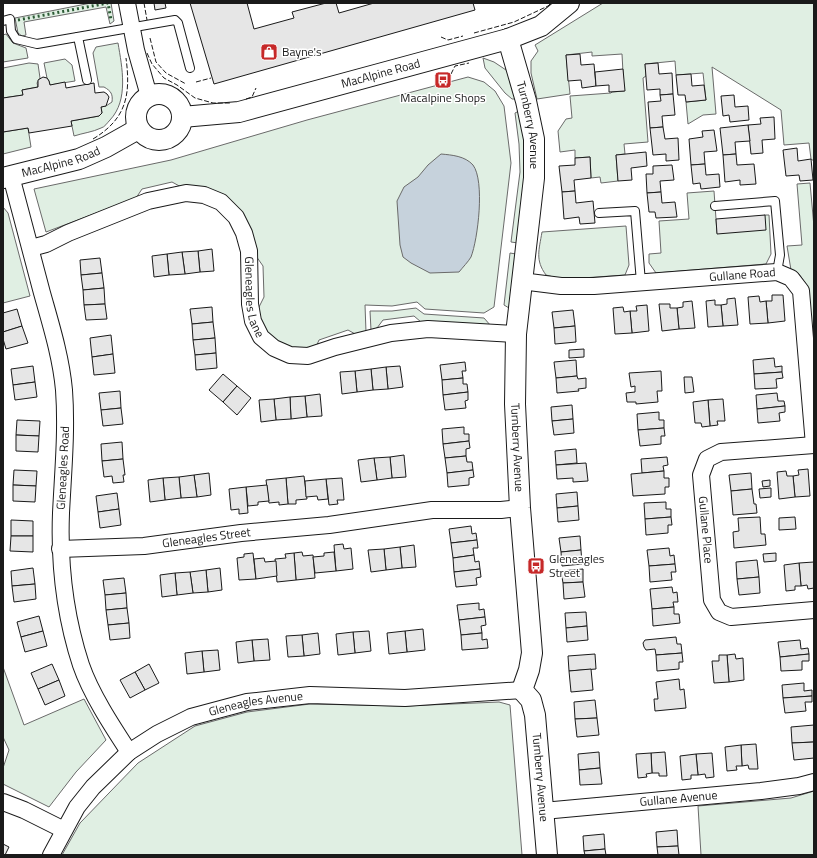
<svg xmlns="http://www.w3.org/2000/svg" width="817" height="858" viewBox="0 0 817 858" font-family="'Titillium Web',sans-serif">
	<rect width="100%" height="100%" fill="#fff"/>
	<g fill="#e0efe3" stroke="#6a6a6a">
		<path d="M91,3H111L114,21L110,24L106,7L24,22L26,35L22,36L18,33L15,18Z"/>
		<path d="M603,3H814V161L811,159L809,143L784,145L781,110L712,67L716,114L703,115L688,124L686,102L706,100L703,73L676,75L675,61L645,64L646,76L643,78L648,142L624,144L625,154L616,155L618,181L601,183L600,177L591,178L590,157L575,158V150L560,152L558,131L566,119L572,118L570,96L611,93L612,92L624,91L622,54L592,56V52L566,55L570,94L537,99L531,73V61L538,51L535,45Z"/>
		<path d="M6,34L13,43L26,48L28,58L3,62V35Z"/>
		<path d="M118,43C122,67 129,100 110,120C107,123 105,127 101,128C93,132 83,133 74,136L71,121L99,116L102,113L101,107L106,106L112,102C113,94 111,91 104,87H99L93,53L96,47Z"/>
		<path d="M483,58L494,62L509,72L518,99H512L505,93L485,68Z"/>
		<path d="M65,59L72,65L75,81L50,85L49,81L47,78L44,63Z"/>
		<path d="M29,63L38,64L40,78L37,83L38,87L22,90L23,95L3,98V68Z"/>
		<path d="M468,77L484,82L495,91L504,106L511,163L494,307L484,313L425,309L417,302L392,306L365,305L366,332L357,335L348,330L319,340L316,347L295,349L281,345L268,336L261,322L258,309L264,297L263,266L256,256L247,223L172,182L142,189L136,198L46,232L34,189L171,160L307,120Z"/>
		<path d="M521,110L526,142L527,172L518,243L511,242L520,172L519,144L515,113Z"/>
		<path d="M28,128L31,147L3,154V132Z"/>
		<path d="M810,183L814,227V359L808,287L799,274L791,270L787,246L802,245L797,184Z"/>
		<path d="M714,191L717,233L765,215H769L771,254L766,264L656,273L649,263V254L661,253L659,221L689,219L687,193Z"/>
		<path d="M3,207L8,213L30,296L3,303Z"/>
		<path d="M626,226L629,265L625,275L568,279L557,278L546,275C535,260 539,250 542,232Z"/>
		<path d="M510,253L516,254L509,308L504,305Z"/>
		<path d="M416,308L424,314L484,318L491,326L421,322L414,316L383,320L377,328L371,330L370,311H392Z"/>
		<path d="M3,667L24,725L84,699L106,740L76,772L49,807L3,784V768L9,750L3,737Z"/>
		<path d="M499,702L510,705L522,855H62L80,823L138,763L195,726L247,712L310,704L405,706Z"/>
		<path d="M814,791V855H701L698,806L791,798Z"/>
	</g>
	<path fill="#c6d2dc" stroke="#6a6a6a" d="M441,154C452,155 465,156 473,165C485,181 478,239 471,257C468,262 463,267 459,272L430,273L411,263L403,257L400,245L397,201L404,187L418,177L428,165Z"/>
	<g fill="#e6e6e6" stroke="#1a1a1a">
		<path d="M154,3H165L166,8L155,10Z"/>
		<path d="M190,3H247L254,29L294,18L292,12L326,3H336L339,13L374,3H473L475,10L214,84Z"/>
		<path d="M580,54L581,65L594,64L596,86L582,88L581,80L568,81L566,55Z"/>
		<path d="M658,63L659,74L672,73L673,94L660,95V89L647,90L645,64Z"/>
		<path d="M623,69L625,91L609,92V85L596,86L595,72Z"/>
		<path d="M691,74L692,86L704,85L706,100L686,102L685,95H678L676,75Z"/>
		<path d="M43,77L47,78L49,81L50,85L65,82L66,88L94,83L95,93L104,92L107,94L109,97L106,106L101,107L102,113L99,116L71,121L72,126L29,133L28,128L3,132V98L23,95L22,90L38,87V80Z"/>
		<path d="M673,94L675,115L662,116L663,127L650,128L648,102L661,101L660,95Z"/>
		<path d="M734,95L735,107L748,106L749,120L730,122L729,115L723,116L721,96Z"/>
		<path d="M774,117L775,139L762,140L763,153L751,154L748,125L761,124L760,118Z"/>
		<path d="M748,125L750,141L735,142L736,154L723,155L720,128Z"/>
		<path d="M663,127L665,139L678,138L679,160L666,161V154L653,155L650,128Z"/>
		<path d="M714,130L717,151L704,152L705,164L691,165L689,139L703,137L702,131Z"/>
		<path d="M797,148L798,161L811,159L813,180L800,181L799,175L786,176L783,150Z"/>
		<path d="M646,152L647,166L631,168L632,180L618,181L616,155Z"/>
		<path d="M736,154L737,165L754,164L756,184L740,185V180L725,182L723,155Z"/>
		<path d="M590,157L591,178L574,180L575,191L562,192L559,166L575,165V158Z"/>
		<path d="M705,164L706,175L719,174L720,187L701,189L700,183L693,184L691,165Z"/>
		<path d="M672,165L674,180L660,181L661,192L647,193L646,174H653V166Z"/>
		<path d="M575,191L576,203L593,201L595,223L580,224L579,217L564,219L562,192Z"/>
		<path d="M661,192L662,203L675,202L677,217L656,218L655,212H649L647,193Z"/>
		<path d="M765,215L766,230L717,234L716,219Z"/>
		<path d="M212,249L214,271L200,272L198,251Z"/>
		<path d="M198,251L200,272L185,274L182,252Z"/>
		<path d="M182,252L185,274L169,275L167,254Z"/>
		<path d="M167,254L169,275L154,277L152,256Z"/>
		<path d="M100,258L102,273L81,275L80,260Z"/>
		<path d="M102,273L104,288L83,290L81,275Z"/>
		<path d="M104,288L105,304L84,305L83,290Z"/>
		<path d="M772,295H783L785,321L768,323L766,301H772Z"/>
		<path d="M759,296L760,302L766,301L768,323L750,324L748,297Z"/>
		<path d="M735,298L738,325L723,326L721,305L727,304V299Z"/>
		<path d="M715,300V305H721L723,326L708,327L706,301Z"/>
		<path d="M692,301L695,328L679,329L677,308L683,307V302Z"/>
		<path d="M105,304L107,319L86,320L84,305Z"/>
		<path d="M659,304H670V308H677L679,329L662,331Z"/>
		<path d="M647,305L649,331L632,333L630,311H637L636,306Z"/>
		<path d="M212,307L213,322L192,324L190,309Z"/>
		<path d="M623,307L624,312L630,311L632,333L615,334L613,308Z"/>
		<path d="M17,309L22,326L3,332V313Z"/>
		<path d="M573,310L575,326L554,328L552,312Z"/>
		<path d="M213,322L215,338L193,340L192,324Z"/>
		<path d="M22,326L28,343L6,349L3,339V332Z"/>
		<path d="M575,326L576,342L555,344L554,328Z"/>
		<path d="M111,335L113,354L92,357L90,338Z"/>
		<path d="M215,338L216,353L195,355L193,340Z"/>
		<path d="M584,349V357L569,358V350Z"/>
		<path d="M216,353L217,368L196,370L195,355Z"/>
		<path d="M113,354L115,373L94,375L92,357Z"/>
		<path d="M774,358L775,367L782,366V372L754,374L753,360Z"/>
		<path d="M576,360L577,376L556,378L554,362Z"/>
		<path d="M465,362L466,371H462L463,378L442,380L440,365Z"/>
		<path d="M33,366L35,382L13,385L11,369Z"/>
		<path d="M400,366L403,387L388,389L386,367Z"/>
		<path d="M386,367L388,389L373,390L371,369Z"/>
		<path d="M371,369L373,390L357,392L355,371Z"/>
		<path d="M355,371L357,392L342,394L340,372Z"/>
		<path d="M661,371L662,391H657L658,402L636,404V402H627L626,393L635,392V386L631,387L629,373Z"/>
		<path d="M782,372L783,378L776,379L777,388L755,389L754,374Z"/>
		<path d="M223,374L237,386L223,402L209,390Z"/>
		<path d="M577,376L578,379L586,378V388L578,389L579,391L557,393L556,378Z"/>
		<path d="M684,377H692L694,392L685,393Z"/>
		<path d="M463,378V384H467L468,392L443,395L442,380Z"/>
		<path d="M35,382L37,397L15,400L13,385Z"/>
		<path d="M237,386L251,398L237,415L223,402Z"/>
		<path d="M120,391L121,408L101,410L99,393Z"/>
		<path d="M468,392V400L465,401L466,408L445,410L443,395Z"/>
		<path d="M777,393L778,401H784L785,406L757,409L756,395Z"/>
		<path d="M320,394L322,416L307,417L305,396Z"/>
		<path d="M305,396L307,417L291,419L290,397Z"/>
		<path d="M290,397L291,419L276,420L274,399Z"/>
		<path d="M274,399L276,420L261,422L259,400Z"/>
		<path d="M723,399L725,421H717L718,425L710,426L708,400Z"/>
		<path d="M708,400L710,426L702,427L701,423H695L693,402Z"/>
		<path d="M572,405L573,419L552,421L551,407Z"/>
		<path d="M785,406V412L779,413L780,421L758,423L757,409Z"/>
		<path d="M121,408L123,424L103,426L101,410Z"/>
		<path d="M659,412V420H664V428L638,430L637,414Z"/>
		<path d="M573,419L574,433L554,435L552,421Z"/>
		<path d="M17,420L40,421L39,436L16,435Z"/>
		<path d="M464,427V434H469V441L443,444L442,429Z"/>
		<path d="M664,428L665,436H661V444L640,446L638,430Z"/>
		<path d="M16,435L39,436L38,452L16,451Z"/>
		<path d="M469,441L470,448L466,449V456L445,458L443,444Z"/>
		<path d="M122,442L123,459L102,461L101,444Z"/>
		<path d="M576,449L577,463L556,465L555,451Z"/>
		<path d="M404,455L406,477L392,478L390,457Z"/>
		<path d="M466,456L467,462H472L473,470L447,473L445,458Z"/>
		<path d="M390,457L392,478L377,480L374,458Z"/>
		<path d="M667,457L668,465L663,466L664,471L642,473L641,459Z"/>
		<path d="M374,458L377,480L361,482L358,460Z"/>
		<path d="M123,459L125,475H123L124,482L113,483L112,476L104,477L102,461Z"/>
		<path d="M586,463L588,481L573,482V478L557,479L556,465Z"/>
		<path d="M808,469L810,496L795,497L793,476L799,475L798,470Z"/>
		<path d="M14,470L37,471L36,486L13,485Z"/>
		<path d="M473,470L474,477L469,478V485L448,487L447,473Z"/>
		<path d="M664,471V478H669V487H665V494L633,496L631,474Z"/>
		<path d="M786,471L787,476H793L795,497L779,499L777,472Z"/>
		<path d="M209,473L211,495L197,497L194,475Z"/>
		<path d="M751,473L752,489L731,491L729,475Z"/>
		<path d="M194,475L197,497L181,498L179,477Z"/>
		<path d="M304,476L307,499L296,500V504H288L286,478Z"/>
		<path d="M179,477L181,498L165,500L163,478Z"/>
		<path d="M163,478L165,500L150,502L148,480Z"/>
		<path d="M286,478L288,504L279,505V502L269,503L266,480Z"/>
		<path d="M342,478L344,500H337L338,504L329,505L326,479Z"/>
		<path d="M326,479L328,499L318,500L317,496L306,497L305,481Z"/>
		<path d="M770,480V486L763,487L762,481Z"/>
		<path d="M13,485L36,486L35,502L13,501Z"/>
		<path d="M267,485L269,501L258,502V505L248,506L246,487Z"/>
		<path d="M246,487L248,513L239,514V509L231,510L229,489Z"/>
		<path d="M771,488V497L760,498L759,489Z"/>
		<path d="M752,489L754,504H756L757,513L733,515L731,491Z"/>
		<path d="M577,492L578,506L557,508L556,494Z"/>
		<path d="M117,493L119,509L98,512L96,496Z"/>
		<path d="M666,502V509H671V517L645,519L644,503Z"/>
		<path d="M578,506L579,520L558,522L557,508Z"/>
		<path d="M119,509L121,525L100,528L98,512Z"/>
		<path d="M671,517L672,525H668V533L646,535L645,519Z"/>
		<path d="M760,517L761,534H765L766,545L734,548L733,532L739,531L738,518Z"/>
		<path d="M795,517L796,529L779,530V518Z"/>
		<path d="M11,520L33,521V536H11Z"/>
		<path d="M471,526L472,534L476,533L477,540L451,543L449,529Z"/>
		<path d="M11,536H33V552L10,551Z"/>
		<path d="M580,536L581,550L561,552L559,538Z"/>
		<path d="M477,540L478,548H473L474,555L453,558L451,543Z"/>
		<path d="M343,544L344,549L351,548L353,569L336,571L334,545Z"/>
		<path d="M414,545L416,567L402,568L400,547Z"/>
		<path d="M400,547L402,568L386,570L384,549Z"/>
		<path d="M669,548L670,556L674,555L675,564L649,566L647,550Z"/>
		<path d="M384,549L386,570L371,572L368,550Z"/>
		<path d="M581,550L582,564L562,566L561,552Z"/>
		<path d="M302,552L303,556L313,555L315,578L296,580L294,553Z"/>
		<path d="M334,552L336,571L315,573L313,557L324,556V553Z"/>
		<path d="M253,553L256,579L239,580L237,558L244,557V554Z"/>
		<path d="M294,553L296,580L277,582L275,559L286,558L285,554Z"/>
		<path d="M776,553V561L764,562L763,554Z"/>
		<path d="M474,555L475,562L479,561L480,569L454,572L453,558Z"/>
		<path d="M264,558L265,562L276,561L277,576L256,579L254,559Z"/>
		<path d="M757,560L759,577L737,579L736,562Z"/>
		<path d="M814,562V588L808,589L807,585L801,586L799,563Z"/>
		<path d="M799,563L801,586H795V590L786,591L784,565Z"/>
		<path d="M675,564L676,572H671L672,580L650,582L649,566Z"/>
		<path d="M33,568L35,584L12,586L11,571Z"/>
		<path d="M220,568L222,590L208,592L206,570Z"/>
		<path d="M480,569L481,577L476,578L477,585L456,587L454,572Z"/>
		<path d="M583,569V582L563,583L561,571Z"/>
		<path d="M206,570L208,592L193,593L190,572Z"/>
		<path d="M190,572L193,593L177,595L175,573Z"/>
		<path d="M175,573L177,595L162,597L160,575Z"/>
		<path d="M759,577L760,593L739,595L737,579Z"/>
		<path d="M124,578L126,593L105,595L103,580Z"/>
		<path d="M583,582L585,597L564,599L563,583Z"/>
		<path d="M35,584L36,599L14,602L12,586Z"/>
		<path d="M672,587L673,593L677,592L678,602H673L674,607L652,609L650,589Z"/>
		<path d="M126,593L127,608L106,610L105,595Z"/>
		<path d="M479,603V610L484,609L485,617L459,620L457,605Z"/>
		<path d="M674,607V614H679L680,623L653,626L652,609Z"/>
		<path d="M127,608L129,623L108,625L106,610Z"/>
		<path d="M586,612L587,626L566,628L565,613Z"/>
		<path d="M39,616L43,631L21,637L17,622Z"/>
		<path d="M485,617L486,625L481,626L482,633L461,635L459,620Z"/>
		<path d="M129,623L130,638L110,640L108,625Z"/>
		<path d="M587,626L588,640L567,642L566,628Z"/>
		<path d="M423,629L425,650L407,652L405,631Z"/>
		<path d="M43,631L47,646L25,652L21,637Z"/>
		<path d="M369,631L371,651L355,653L353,632Z"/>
		<path d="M405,631L407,652L389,654L387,633Z"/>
		<path d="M353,632L355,653L338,655L336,634Z"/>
		<path d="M318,633L320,654L304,656L302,635Z"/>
		<path d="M482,633V640L487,639L488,648L462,650L461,635Z"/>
		<path d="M302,635L304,656L288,657L286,636Z"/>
		<path d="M676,637L677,644H681L682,653L656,655L655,649L646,650L644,647L643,643L645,640Z"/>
		<path d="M268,639L270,660L254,661L252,640Z"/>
		<path d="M252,640L254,661L238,663L236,642Z"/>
		<path d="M800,640L801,649L808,648L809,654L780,657L778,642Z"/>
		<path d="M218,650L220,670L204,672L202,651Z"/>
		<path d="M202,651L204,672L187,674L185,653Z"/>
		<path d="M682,653L683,662H679V669L657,671L656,655Z"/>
		<path d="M595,654L596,669L569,671L568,656Z"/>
		<path d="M735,654L736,659L743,658L744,680L729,682L727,655Z"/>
		<path d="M809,654V661H802V670L781,671L780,657Z"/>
		<path d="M719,655H727L729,682L714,683L712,661H719Z"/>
		<path d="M52,664L59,680L38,689L31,673Z"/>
		<path d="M149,664L159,683L145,690L135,672Z"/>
		<path d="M591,669L593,690L571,692L569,671Z"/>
		<path d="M135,672L145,690L130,698L120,680Z"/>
		<path d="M679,679L680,690L684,689L686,708L655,711L654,699H658L656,682Z"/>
		<path d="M59,680L65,696L45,705L38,689Z"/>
		<path d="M804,683V691L812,690V696L783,698L782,685Z"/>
		<path d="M812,696V702H805L806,711L785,713L783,698Z"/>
		<path d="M595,700L597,718L575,719L574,702Z"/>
		<path d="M597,718L599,735L577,737L575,719Z"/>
		<path d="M814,725V742L792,743L791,727Z"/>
		<path d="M814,742V758L794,760L792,743Z"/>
		<path d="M756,744L758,769H749L748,765L742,766L741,745Z"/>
		<path d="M741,745L742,766H736L737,770L727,771L725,747Z"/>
		<path d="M599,752L600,768L579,770L578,754Z"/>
		<path d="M665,752L667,776H659V773H652L651,753Z"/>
		<path d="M651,753L652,773L646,774L647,777L638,778L636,754Z"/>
		<path d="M712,753L714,777L706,778L705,774L698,775L696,754Z"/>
		<path d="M696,754L698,775H691V779L682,780L680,756Z"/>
		<path d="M600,768L602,784L580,785L579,770Z"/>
		<path d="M677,830L678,846L657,847L656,832Z"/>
		<path d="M604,834L605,849L584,851L583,836Z"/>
		<path d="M3,844L9,847L5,855H3Z"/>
		<path d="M678,846L679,855H658L657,847Z"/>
		<path d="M605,849L606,855H585L584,851Z"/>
	</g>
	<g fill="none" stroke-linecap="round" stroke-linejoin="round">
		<g stroke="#1a1a1a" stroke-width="10">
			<g id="service">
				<path d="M3,21L10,19L11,31L16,39L37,44L175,20L178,23L190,68"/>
				<path d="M78,37L87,80"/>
				<path d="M715,206L775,201L780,255L777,272"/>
				<path d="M599,213L635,211L641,282"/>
			</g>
		</g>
		<g stroke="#1a1a1a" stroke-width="18">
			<g id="minor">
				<path d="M127,3L136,50L149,96"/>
				<path d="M11,176C21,215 32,254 42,293C51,325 61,357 64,390C67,431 63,472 61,513C59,565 65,616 81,665C91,694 112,726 129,752"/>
				<path id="s1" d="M31,248L46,244L68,233L148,201L186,193L204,195L221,202L236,217L244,233L249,251L250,304L253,321L261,337L274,348L290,355L308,356L335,347L391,333L428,329L516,334"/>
				<path id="s2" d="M521,281L561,286H594L777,272L791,278L801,291L814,445"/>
				<path id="s3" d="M814,445L721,452L707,459L701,475L712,600L719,612L731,617L814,610"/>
				<path id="s4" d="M60,549L144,546L241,533L329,525L432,510H501L520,508"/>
				<path d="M3,802L24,810L64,830"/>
				<path id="s5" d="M543,811L761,791L799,786L814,782"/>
				<path id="s6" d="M51,855L77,807L93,787L129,752L157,734L191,717L247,702L310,695L405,698L522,690"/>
			</g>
		</g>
		<g stroke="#1a1a1a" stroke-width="22">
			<g id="tertiary">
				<path id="s7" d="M508,39L526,101L534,139V178L516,334L515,404L520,508L532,653L529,670L522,690L531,700L535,715L547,855"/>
				<circle cx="159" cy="117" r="23"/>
				<path id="s8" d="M182,117L239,112L508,39L541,26L569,3"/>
				<path id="s9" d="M3,178L79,159L106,147L138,129"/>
			</g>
		</g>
		<use href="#service" stroke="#fff" stroke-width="8"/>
		<use href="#minor" stroke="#fff" stroke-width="16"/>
		<use href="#tertiary" stroke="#fff" stroke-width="20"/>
		<path stroke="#2b5a34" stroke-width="3" stroke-dasharray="2 3" stroke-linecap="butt" d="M18,20L108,3L111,20"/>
		<g stroke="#1a1a1a" stroke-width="1" stroke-dasharray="5 2" stroke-linecap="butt">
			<path d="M144,3L147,20"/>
			<path d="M474,33L514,22L548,6L551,3"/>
			<path d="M441,37L448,40L463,36"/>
			<path d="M150,38L156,62L166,73L186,84"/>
			<path d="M147,53L152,64L164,78L177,85L195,98L213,103H230"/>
			<path d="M451,74L455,66L469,63"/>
			<path d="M196,82L211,78"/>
			<path d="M246,99L252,97L256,88"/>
			<path d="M93,139C126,119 131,96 126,58"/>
		</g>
	</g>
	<defs>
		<g id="shop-square" transform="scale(0.9)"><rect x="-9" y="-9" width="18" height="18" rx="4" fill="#c62828" stroke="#fff"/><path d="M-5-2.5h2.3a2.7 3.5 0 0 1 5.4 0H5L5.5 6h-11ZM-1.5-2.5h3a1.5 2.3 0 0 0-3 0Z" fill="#fff"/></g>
		<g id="bus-square" transform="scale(0.9)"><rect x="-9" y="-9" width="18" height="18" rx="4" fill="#c62828" stroke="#fff"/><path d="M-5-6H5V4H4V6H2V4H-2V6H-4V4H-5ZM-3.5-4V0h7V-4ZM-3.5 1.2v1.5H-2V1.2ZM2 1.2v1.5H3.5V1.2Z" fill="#fff"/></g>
	</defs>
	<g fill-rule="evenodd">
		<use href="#shop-square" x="269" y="52"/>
		<use href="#bus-square" x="443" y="80"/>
		<use href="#bus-square" x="536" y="566"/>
	</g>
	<g text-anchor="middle" stroke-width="3" stroke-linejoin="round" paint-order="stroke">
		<g font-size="12" fill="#1a1a1a" stroke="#fff" text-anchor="start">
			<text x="282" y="56">Bayne's</text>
			<text x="443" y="102" text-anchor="middle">Macalpine Shops</text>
			<text x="549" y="563">Gleneagles<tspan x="549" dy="14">Street</tspan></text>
		</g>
		<g font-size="12" fill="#1a1a1a" stroke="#fff">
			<text dy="4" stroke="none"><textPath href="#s8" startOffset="204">MacAlpine Road</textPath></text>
			<text dy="4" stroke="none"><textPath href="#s7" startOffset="89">Turnberry Avenue</textPath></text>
			<text dy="4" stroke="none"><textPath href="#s9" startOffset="60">MacAlpine Road</textPath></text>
			<text dy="4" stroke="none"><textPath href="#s2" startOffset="222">Gullane Road</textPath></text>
			<text dy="4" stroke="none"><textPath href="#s1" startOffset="306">Gleneagles Lane</textPath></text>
			<text dy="4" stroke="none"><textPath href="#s7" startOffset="413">Turnberry Avenue</textPath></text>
			<text transform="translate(63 468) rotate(-87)" y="4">Gleneagles Road</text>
			<text dy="4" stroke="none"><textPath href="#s3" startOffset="181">Gullane Place</textPath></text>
			<text dy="4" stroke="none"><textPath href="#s4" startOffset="147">Gleneagles Street</textPath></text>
			<text dy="4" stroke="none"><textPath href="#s6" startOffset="268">Gleneagles Avenue</textPath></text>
			<text dy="4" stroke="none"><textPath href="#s7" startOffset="749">Turnberry Avenue</textPath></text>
			<text dy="4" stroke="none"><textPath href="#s5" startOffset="136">Gullane Avenue</textPath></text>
		</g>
	</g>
	<rect width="817" height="858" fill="none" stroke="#1a1a1a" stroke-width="8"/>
</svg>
